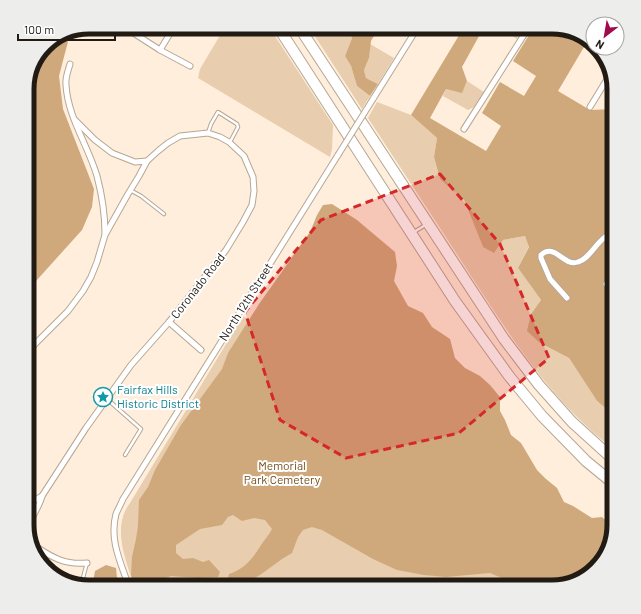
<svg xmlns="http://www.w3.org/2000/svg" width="641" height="614" viewBox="0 0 641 614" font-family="Barlow,sans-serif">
	<rect width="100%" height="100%" fill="#feeedb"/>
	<g fill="#e8cdae">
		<path d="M225,27H269L333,125L332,149L330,157L198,78L200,69Z"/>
		<path d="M309,27H348L352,38L345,56L351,66L357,86L370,96L362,109Z"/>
		<path d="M497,27H524L517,39Z"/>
		<path d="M370,44L394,58L378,84L366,78L364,70L369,58Z"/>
		<path d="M467,81L484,92L474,107L468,110L443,96L446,89L462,92Z"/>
		<path d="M377,102L411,115L437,138L434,157L440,179L464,200L483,247L503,240L525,236L529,246L518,268L541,300L531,314L540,343L569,358L597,401L614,415V449C550,401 507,331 464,265C432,215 400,167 368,118Z"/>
		<path d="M243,316L611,541L609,549L593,572L553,587H134C128,565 116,539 123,517C124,512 127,507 130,503Z"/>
	</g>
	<g fill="#cfa97c">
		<path d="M348,27H379L371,41L369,58L364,70L366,78L378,84L370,96L357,86L351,66L345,56L352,38Z"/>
		<path d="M464,27H484L462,67L467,81L462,93L446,89L430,118L486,151L501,126L482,113L500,82L524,96L536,76L513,61L534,27H556L587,42L558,91L590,110L614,109V415L597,401L569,358L540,343L527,331L531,314L541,300L518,268L529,247L525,236L503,240L494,253L483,247L464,200L440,179L434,157L437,138L411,115Z"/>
		<path d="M64,36L68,42L65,53L59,76L63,109L94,189L92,207L82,230L27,291V84L48,42Z"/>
		<path d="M332,204L357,220L395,252L397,266L394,281L408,306L423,313L432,327L450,339L455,358L465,368L480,376L490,385L500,397V411L505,420L511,435L521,443L537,470L546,479L557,488L564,502L573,506L592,518L602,517L611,525L610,533L607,540L611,542L609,549L593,572L553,587H501L502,578L490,573L446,577L424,575L397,570L373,559L322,530L312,527L303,530L298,537L292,553L282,559L260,575L247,582H235L228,578L229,574C244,570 254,557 261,545C265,539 269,535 272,529L265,520L254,518L242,521L233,515L228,517L222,525L200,529L176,545V553L183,559L193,558L203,562L209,560L220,572L218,577L198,578L171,576L151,584L145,587H135L131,575L132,557L136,539L138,526L139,500L148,487L155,470L181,425L222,369L228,353L259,304L310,232L317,215L323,205Z"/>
		<path d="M106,565L116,568L118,587H92L95,571Z"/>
	</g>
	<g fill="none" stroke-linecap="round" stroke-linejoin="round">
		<g stroke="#b6a795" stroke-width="4.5">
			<g id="lane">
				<path d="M208,133L211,124L218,112L237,124L238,127L230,142"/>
				<path d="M130,190L141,196L164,214"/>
				<path d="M414,232L427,224"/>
				<path d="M107,399L141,429L125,455"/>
				<path d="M81,585L87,563"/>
			</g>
		</g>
		<g stroke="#b6a795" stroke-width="7">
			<g id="street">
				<path d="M124,27L160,50L190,66"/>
				<path d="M160,50L174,27"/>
				<path d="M70,64C68,71 65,78 66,85C68,118 88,145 97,176C102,195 105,215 105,234"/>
				<path d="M373,99L418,27"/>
				<path d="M590,107L609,76"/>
				<path d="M75,120L95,140L112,153L135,162L147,161"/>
				<path d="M464,129L529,27"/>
				<path d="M606,284L614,277"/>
				<path d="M567,298L550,279L541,258V255C555,242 563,267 578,262C592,258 597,237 614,233"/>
				<path d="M169,322L201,350"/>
				<path d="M27,352L68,311L83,291L91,277L97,262L105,235L128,194L139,176L147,161L158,151L168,143L180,136L208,133L220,137L229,142L244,156L253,177L254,191L252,205L243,222L226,250L169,322L131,365L86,428L42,496C39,509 29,518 29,531"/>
				<path d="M27,504L35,500L42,496"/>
				<path d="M35,546C53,558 65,565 87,563"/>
				<path d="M129,587C121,563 109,540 116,514C118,509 121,504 123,499L338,155"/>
			</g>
		</g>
		<g stroke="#b6a795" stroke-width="12">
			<g id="highway">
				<path d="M278,27L455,301L509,376L542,416L586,461L614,484"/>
				<path d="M299,27L504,339L539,385L572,422L614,460"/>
			</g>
		</g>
		<use href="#lane" stroke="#fff" stroke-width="2.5"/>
		<use href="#street" stroke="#fff" stroke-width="5"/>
		<use href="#highway" stroke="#fff" stroke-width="10"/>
		<g stroke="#b6a795" stroke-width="7" stroke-linecap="butt">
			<path id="street-bridge" d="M338,155L373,99"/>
		</g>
		<use href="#street-bridge" stroke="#fff" stroke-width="5"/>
	</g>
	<path fill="#d62828" fill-opacity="0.2" stroke="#d62828" stroke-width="3" stroke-dasharray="8 5" stroke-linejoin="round" d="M440,174L500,244L549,358L459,433L346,458L280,420L245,312L321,220Z"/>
	<defs>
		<g id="sight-ring" transform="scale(1)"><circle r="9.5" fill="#fff" stroke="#0f9aa8" stroke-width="1.5"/><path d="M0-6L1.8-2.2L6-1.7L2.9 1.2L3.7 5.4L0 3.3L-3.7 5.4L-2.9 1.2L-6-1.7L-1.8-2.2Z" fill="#0f9aa8"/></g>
	</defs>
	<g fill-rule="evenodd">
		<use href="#sight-ring" x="103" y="397"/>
	</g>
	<g text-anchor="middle" stroke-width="4" stroke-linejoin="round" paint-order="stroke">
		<g font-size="12" fill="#211b14" stroke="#fff">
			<text transform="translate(198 286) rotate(-52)" y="4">Coronado Road</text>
			<text transform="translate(246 302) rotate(-58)" y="4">North 12th Street</text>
		</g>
		<g font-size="12" fill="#0d838f" stroke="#fff" text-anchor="start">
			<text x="117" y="394">Fairfax Hills<tspan x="117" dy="14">Historic District</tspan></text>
		</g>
		<g font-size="12" fill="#744e19" stroke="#fff">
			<text x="282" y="470">Memorial<tspan x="282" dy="14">Park Cemetery</tspan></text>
		</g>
	</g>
	<path d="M0 0H641V614H0ZM89 34H552A55 55 0 0 1 607 89V525A55 55 0 0 1 552 580H89A55 55 0 0 1 34 525V89A55 55 0 0 1 89 34Z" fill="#ededec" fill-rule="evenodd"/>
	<path fill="none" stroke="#211b14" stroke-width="5" d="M89 34H552A55 55 0 0 1 607 89V525A55 55 0 0 1 552 580H89A55 55 0 0 1 34 525V89A55 55 0 0 1 89 34Z"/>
	<g transform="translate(605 36) rotate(211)"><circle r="19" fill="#ffffff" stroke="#a6a4a1"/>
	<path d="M0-3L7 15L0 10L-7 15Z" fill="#a10a4b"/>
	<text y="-6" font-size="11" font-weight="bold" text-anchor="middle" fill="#211b14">N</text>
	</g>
	<path d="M18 34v6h97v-6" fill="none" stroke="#211b14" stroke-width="2"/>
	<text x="24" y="34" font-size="12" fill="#211b14" stroke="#ffffff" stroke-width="3" paint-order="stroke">100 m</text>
</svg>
